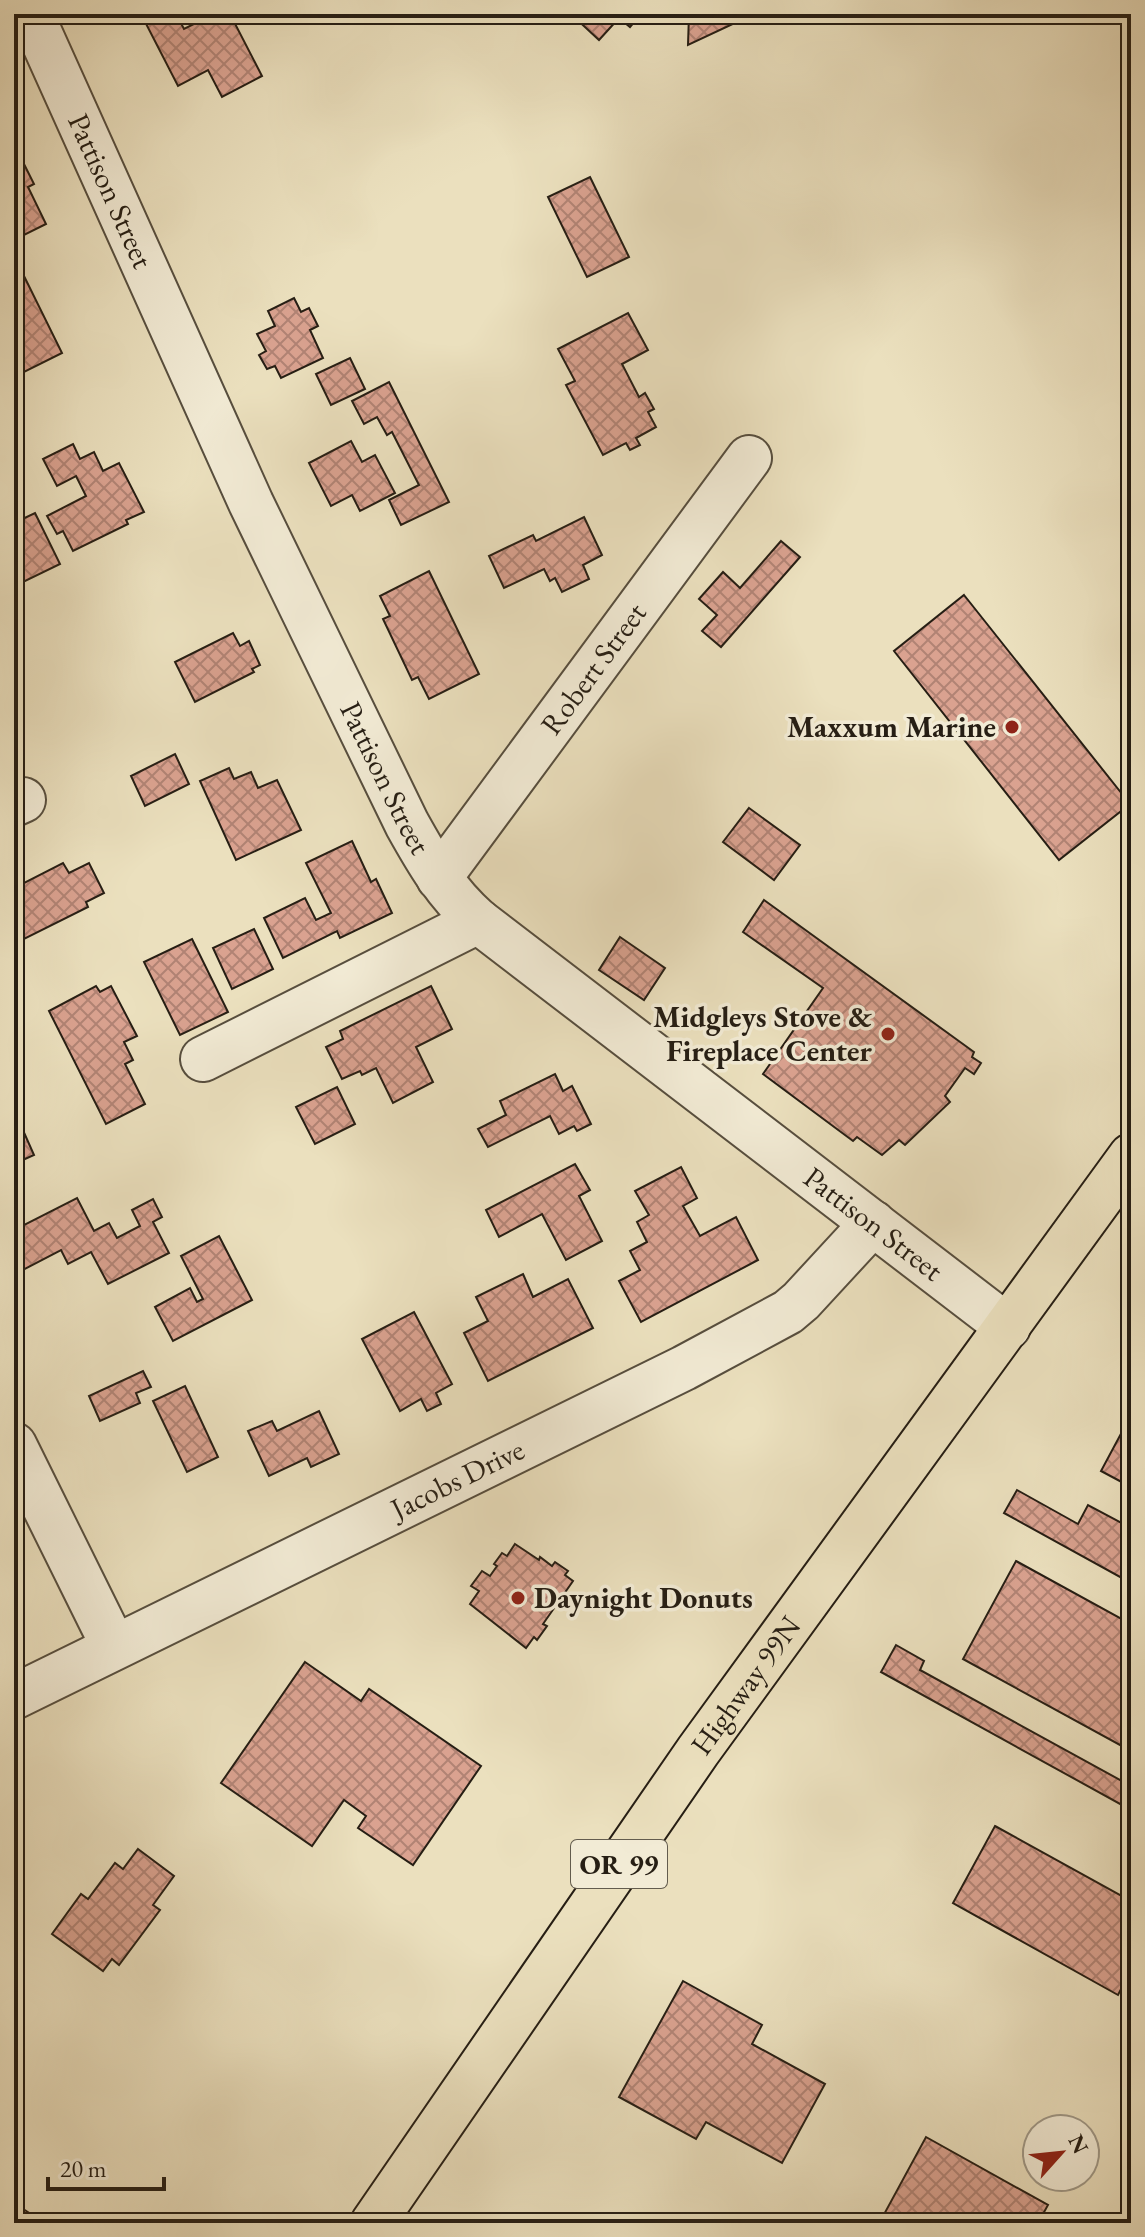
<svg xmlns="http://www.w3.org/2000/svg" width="1145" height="2237" viewBox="0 0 1145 2237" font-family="'EB Garamond',serif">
	<defs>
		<pattern id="building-cross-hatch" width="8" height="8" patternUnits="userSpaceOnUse" patternTransform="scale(2)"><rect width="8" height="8" fill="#daa290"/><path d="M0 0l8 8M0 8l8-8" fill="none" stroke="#b18374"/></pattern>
	</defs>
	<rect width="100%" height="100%" fill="#ebe0be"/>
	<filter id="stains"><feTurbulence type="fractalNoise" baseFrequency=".0025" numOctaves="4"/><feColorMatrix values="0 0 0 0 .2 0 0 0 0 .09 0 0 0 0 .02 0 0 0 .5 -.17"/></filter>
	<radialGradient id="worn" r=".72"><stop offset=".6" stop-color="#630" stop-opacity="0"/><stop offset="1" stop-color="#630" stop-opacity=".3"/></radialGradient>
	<g fill="url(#building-cross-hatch)" stroke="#261e14" stroke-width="2">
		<path d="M141,14H176L184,29L214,14H230L262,76L222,97L208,70L178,86Z"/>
		<path d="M571,14H641L630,27L619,18L599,40Z"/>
		<path d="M689,14H754L688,45Z"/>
		<path d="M14,144L34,184L28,187L46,224L14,240Z"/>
		<path d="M590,177L629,257L587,277L548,197Z"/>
		<path d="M22,272L62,353L14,377V276Z"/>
		<path d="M294,298L301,312L309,308L318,326L310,330L323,358L281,378L275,366L267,369L259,355L266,351L257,334L275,326L268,311Z"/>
		<path d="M628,313L648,350L622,364L639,397L645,393L654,409L648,412L656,427L636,438L640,445L630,450L626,443L603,455L566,385L575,381L558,349Z"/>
		<path d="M350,358L365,389L331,405L316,374Z"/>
		<path d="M389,382L449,502L401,525L389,500L419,485L392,432L387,435L377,417L364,424L352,401Z"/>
		<path d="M351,441L362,462L375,455L395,493L360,511L352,495L331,506L309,463Z"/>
		<path d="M73,444L80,459L94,452L103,471L119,463L144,512L126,520L128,524L73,551L63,531L57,534L47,516L86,496L76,476L57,486L43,459Z"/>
		<path d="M35,513L60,564L19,584L14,574V523Z"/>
		<path d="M584,517L602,555L583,565L589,579L562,592L555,578L550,581L544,569L504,588L489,556L533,535L536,541Z"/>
		<path d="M781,541L800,557L721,647L702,631L717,615L699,599L723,572L740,588Z"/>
		<path d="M429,571L479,674L429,699L418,677L412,680L383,619L390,616L380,596Z"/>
		<path d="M964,595L1130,804L1059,860L894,651Z"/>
		<path d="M233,633L240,646L249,641L260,665L252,669L254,672L195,702L175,662Z"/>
		<path d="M175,754L189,784L145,806L131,776Z"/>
		<path d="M229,768L234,779L251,772L258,788L277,780L301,830L236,860L200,781Z"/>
		<path d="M749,808L800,845L774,880L723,842Z"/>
		<path d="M352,841L371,882L376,879L392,913L340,938L337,931L283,958L264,918L305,898L316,920L331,913L306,863Z"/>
		<path d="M63,863L69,873L89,863L104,893L86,902L88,907L14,944V888Z"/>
		<path d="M764,900L974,1052L972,1057L981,1063L974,1074L965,1068L945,1096L950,1102L905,1145L899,1140L882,1155L857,1137L853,1141L763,1074L823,988L743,932Z"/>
		<path d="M254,929L273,969L232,989L213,948Z"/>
		<path d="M620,937L665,968L644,1000L599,970Z"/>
		<path d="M192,939L228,1012L180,1035L144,962Z"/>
		<path d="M96,986L100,992L111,986L137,1036L124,1042L133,1060L125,1064L145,1104L106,1124L49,1011Z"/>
		<path d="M431,986L452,1029L416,1047L433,1082L393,1103L376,1068L362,1075L360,1071L342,1079L326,1047L343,1039L340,1031Z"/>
		<path d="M555,1074L563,1091L572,1086L591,1124L577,1131L574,1126L559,1134L550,1116L488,1147L478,1129L506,1115L500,1101Z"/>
		<path d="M337,1087L355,1124L315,1144L296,1107Z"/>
		<path d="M14,1110L34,1155L14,1164Z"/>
		<path d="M575,1164L590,1190L579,1196L602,1241L566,1260L542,1214L499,1237L486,1210Z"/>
		<path d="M681,1167L697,1198L683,1206L700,1236L736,1217L758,1260L641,1322L619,1281L640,1270L630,1251L647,1242L637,1222L649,1215L635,1191Z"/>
		<path d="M77,1198L94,1231L109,1223L117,1238L140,1226L132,1210L153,1199L162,1217L153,1222L169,1253L108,1284L91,1252L68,1264L61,1250L17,1273L14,1267V1230Z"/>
		<path d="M219,1236L252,1300L173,1341L155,1307L190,1288L197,1302L203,1299L181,1256Z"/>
		<path d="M523,1274L533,1297L568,1279L593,1328L488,1381L464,1333L488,1321L476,1297Z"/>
		<path d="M414,1312L452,1384L436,1393L441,1404L427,1411L421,1399L400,1411L362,1339Z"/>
		<path d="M143,1371L151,1387L136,1393L140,1403L100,1421L89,1396Z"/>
		<path d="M185,1386L218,1457L187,1472L153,1401Z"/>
		<path d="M319,1411L339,1454L311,1467L307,1458L269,1476L248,1431L272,1421L277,1431Z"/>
		<path d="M1131,1415V1487L1101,1471Z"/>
		<path d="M1017,1490L1078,1524L1088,1505L1131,1528V1583L1004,1513Z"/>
		<path d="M515,1544L539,1560L540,1557L552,1566L555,1562L568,1571L565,1575L573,1581L543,1624L547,1626L537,1640L534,1637L526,1648L470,1604L479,1591L471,1586L482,1571L490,1576L497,1566L494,1564L502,1553L507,1556Z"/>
		<path d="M1016,1561L1131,1624V1751L963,1659Z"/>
		<path d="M896,1645L924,1661L920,1670L1131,1786V1810L881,1672Z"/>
		<path d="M305,1662L361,1701L369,1689L481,1766L413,1865L358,1828L366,1816L344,1800L312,1846L221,1783Z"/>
		<path d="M995,1826L1131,1901V1970L1118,1995L953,1903Z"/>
		<path d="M138,1849L174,1876L153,1905L160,1910L119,1965L112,1959L103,1971L52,1934L81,1894L88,1899L115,1863L123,1869Z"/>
		<path d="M683,1981L762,2025L752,2044L825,2084L782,2163L706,2122L696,2139L619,2097Z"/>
		<path d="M926,2137L1048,2205L1038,2223H891L882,2218Z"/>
		<path d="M14,2203L37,2218L34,2223H14Z"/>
	</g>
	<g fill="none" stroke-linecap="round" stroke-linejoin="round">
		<g stroke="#574e3e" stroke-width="48">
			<g id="minor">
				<path id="s1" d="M31,14L251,503L407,824C427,860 446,893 478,921L1008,1327"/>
				<path d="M14,804L23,800"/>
				<path id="s2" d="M439,878L749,458"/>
				<path d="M203,1059L478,921"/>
				<path d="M14,1445L114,1647"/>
				<path id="s3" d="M14,1697L684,1368L788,1312L801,1301L873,1223"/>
			</g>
		</g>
		<g stroke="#261e14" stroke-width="48">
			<g id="major">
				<path id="s4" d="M373,2223L698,1751L1131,1156"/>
			</g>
		</g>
		<use href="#minor" stroke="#f2ebd5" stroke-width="44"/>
		<use href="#major" stroke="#ebe0be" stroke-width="44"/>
	</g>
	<g fill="#8f2418" stroke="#f2ebd5" stroke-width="3">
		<circle cx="1012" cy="727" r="8"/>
		<circle cx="888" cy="1034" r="8"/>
		<circle cx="518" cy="1598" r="8"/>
	</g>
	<g text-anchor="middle" stroke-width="7" stroke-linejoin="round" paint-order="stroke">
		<rect fill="#f2ebd5" stroke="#635c4e" stroke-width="2" x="571" y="1840" width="96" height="48" rx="6"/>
		<g font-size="28" font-weight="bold" fill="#261e14">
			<text x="619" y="1874">OR 99</text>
		</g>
		<g font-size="30" fill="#261e14" stroke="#f2ebd5">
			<text dy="10" stroke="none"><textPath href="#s1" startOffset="194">Pattison Street</textPath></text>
			<text dy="10" stroke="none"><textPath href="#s2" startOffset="260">Robert Street</textPath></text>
			<text dy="10" stroke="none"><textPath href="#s1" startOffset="842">Pattison Street</textPath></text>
			<text dy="10" stroke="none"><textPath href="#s1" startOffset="1512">Pattison Street</textPath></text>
			<text dy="10" stroke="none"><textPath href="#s3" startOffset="494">Jacobs Drive</textPath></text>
			<text dy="10" stroke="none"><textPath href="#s4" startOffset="654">Highway 99N</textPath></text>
		</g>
		<g font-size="30" font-weight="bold" fill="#261e14" stroke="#f2ebd5" text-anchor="end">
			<text x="996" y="737">Maxxum Marine</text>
			<text x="872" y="1027">Midgleys Stove &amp;<tspan x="872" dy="34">Fireplace Center</tspan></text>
			<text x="534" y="1608" text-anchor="start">Daynight Donuts</text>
		</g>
	</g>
	<rect width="1145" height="2237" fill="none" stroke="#ebe0be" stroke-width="48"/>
	<rect x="16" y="16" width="1113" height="2205" fill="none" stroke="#261e14" stroke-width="4"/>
	<rect x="24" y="24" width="1097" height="2189" fill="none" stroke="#261e14" stroke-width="2"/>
	<g transform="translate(1061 2153) rotate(63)"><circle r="38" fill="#f2ebd5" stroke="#a09988" stroke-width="2"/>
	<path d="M0-6L14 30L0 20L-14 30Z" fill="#8f2418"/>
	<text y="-12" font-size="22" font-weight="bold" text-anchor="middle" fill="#261e14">N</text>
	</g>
	<path d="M48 2177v12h116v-12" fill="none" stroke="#261e14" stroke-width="4"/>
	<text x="60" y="2177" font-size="24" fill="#261e14" stroke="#f2ebd5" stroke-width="6" paint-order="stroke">20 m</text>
	<rect width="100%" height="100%" filter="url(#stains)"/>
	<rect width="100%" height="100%" fill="url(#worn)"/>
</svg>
